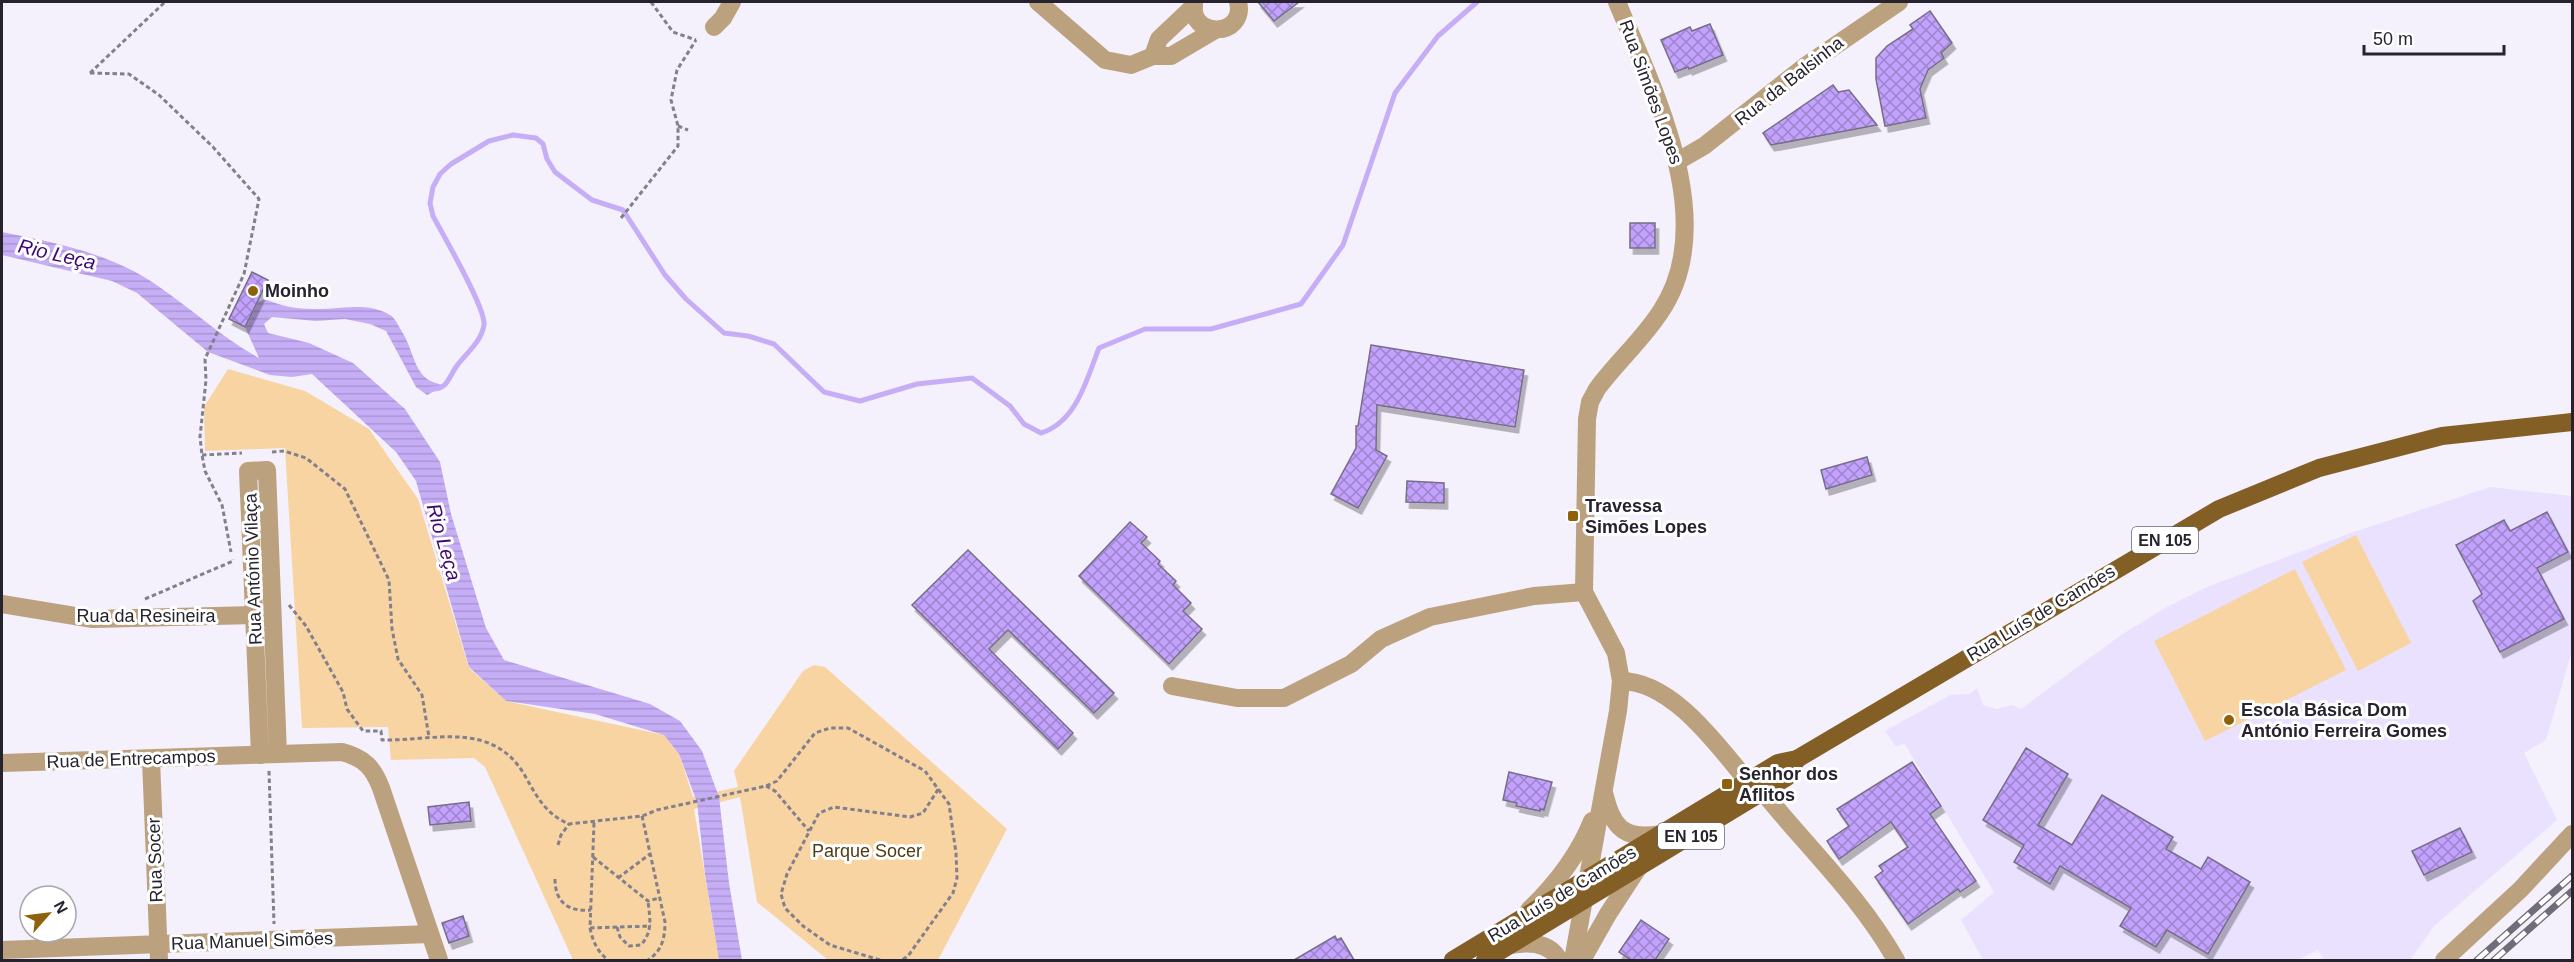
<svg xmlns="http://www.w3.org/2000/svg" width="2574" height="962" viewBox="0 0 2574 962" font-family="Helvetica,sans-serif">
	<defs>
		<pattern id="water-rules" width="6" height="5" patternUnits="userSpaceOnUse" patternTransform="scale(1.5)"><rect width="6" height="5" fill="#c6aef6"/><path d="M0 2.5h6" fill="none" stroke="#aa95d3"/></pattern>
		<pattern id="building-cross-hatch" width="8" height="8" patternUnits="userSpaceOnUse" patternTransform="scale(1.5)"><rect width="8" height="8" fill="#c2a2fc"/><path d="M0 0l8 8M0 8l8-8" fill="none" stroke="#9d84cc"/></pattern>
		<filter id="shadow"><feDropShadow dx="3.5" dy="6" stdDeviation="0" flood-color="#0004"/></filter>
	</defs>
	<rect width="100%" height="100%" fill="#f4f0fc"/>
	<path fill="#eae1ff" d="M2490,487L2572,496V651L2546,740L2524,753L2557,820L2434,926L2410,960H2324L2318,950L2297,960H1983L1961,920L1994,892L1904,743L1896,747L1885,731L1950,695L1970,694L1977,688L1983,705L1997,709L2012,705L2021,709L2121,635L2167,607L2207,587L2348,534Z"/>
	<g fill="#f8d4a3">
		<path d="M228,369L305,391L369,429L418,499L469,668L506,701L664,735L679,754L693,797L738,787L734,771L803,671L814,665L825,667L1007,829L938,960H828L757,902L740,797L694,809L719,960H573L485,767L474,758L391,760L388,727L302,728L285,448L205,451L204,407Z"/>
		<path d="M2356,535L2411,643L2358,671L2302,562Z"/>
		<path d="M2295,569L2346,670L2205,741L2154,641Z"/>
	</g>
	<path fill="url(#water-rules)" d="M2,232C56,243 111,253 158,286C192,309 222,338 259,358L245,327L258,302L265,299C281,306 296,309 314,309C340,310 366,301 390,315C395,318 398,325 401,330C417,355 412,382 446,385L427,395L416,387L386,331L370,324L345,319L316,321L272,317L264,324L268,333L309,343L353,363L405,409L440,462L451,514L486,628L504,660L650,704L680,721L702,751L719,797L729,883L742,960H719L705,874L697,802L679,754L664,735L595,714L506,701L469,667L416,481L396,452L312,374L292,377L270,375L208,352L137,293L112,281L2,255Z"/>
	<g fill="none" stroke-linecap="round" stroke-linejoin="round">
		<path stroke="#c6aef6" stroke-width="5" d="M431,389C447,390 448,379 456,367C465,354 481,343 484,325C486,308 443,235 433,216L430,203L433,187L440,174L451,164L489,141L513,135L536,138L543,144L547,159L555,172L592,200L623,210L665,275L686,299L724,333L748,336L774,344L824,392L860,401L917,384L972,378L1010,406L1024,424L1041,433C1077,422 1087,378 1099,348L1145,329H1211L1301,304L1343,245L1395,93L1438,36L1477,2"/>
	</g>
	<g fill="url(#building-cross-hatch)" stroke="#766d88" stroke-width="1.5" filter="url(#shadow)">
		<path d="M1258,2H1299L1274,21Z"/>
		<path d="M1930,11L1952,43L1941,53L1944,58L1928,70L1920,89L1926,118L1885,126L1876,79V58L1887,46L1913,29L1910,25Z"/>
		<path d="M1710,24L1723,55L1689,69L1688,67L1675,72L1661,40L1690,27L1692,31Z"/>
		<path d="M1833,85L1838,92L1849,90L1877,125L1771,145L1763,133Z"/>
		<rect x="1630" y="223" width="25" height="25"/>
		<path d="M252,272L268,280L245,327L229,319Z"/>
		<path d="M1371,345L1524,370L1515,427L1377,405L1376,450L1387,456L1358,508L1331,494L1356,448V426H1358Z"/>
		<path d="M1867,457L1872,475L1826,489L1821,470Z"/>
		<path d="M1407,481L1444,483V503L1406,502Z"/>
		<path d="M2547,512L2568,552L2537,568L2564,619L2500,652L2473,601L2482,594L2456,545L2504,520L2510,531Z"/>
		<path d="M1130,522L1147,537L1141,543L1160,561L1158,564L1176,581L1173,585L1191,603L1183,611L1202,629L1169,664L1079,576Z"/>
		<path d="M968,550L1114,693L1094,713L1008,630L989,649L1073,733L1058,749L912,605Z"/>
		<path d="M2026,748L2068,774L2038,825L2072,845L2102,795L2173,837L2166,849L2201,869L2208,857L2250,882L2208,954L2167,930L2156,947L2120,926L2131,908L2060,866L2050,884L2014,862L2024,845L1983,820Z"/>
		<path d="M1912,762L1941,806L1930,814L1976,881L1960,892L1958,889L1908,924L1875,877L1883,871L1879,866L1908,847L1891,822L1839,859L1827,841L1849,826L1837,809Z"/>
		<path d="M1509,772L1552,782L1544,810L1540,809V811L1516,806L1517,803L1503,800Z"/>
		<path d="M469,802L471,821L430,825L428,807Z"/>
		<path d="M2460,828L2472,852L2424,875L2412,851Z"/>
		<path d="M463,916L469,936L449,943L442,923Z"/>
		<path d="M1641,920L1669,939L1655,960H1631L1619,952Z"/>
		<path d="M1335,936L1337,940L1341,938L1354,960H1294Z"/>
	</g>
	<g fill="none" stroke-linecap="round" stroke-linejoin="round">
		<g stroke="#837f8b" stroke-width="3" stroke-dasharray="4.5 3" stroke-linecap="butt">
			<path d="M651,2L673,32L696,40"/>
			<path d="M90,73L129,74L159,95L213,147L259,199L244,274L205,359L206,380L200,437L202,455L205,471L222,505L231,552"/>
			<path d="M90,73L165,2"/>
			<path d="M678,126L688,130"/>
			<path d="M621,218L678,146V126L671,100L677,70L696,40"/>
			<path d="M272,452L284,451L306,458L345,489L389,580L392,629L398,659L422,695L429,737"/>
			<path d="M202,455L242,453"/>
			<path d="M145,599L233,561V559"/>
			<path d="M289,605L306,626L343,692L347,709L363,731H381L382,740C434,741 491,720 524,774C536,795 545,814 569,824L642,816L657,810L766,786L777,781L815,733L830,728H848L925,771L949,804L956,853L957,878L953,893L908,956L902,960"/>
			<path d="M269,771L274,924"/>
			<path d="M766,786L775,791L809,831"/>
			<path d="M642,816L665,922C665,938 662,951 648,960"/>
			<path d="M594,823L590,928C593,942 597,951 608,960"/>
			<path d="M558,845L561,835L569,824"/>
			<path d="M593,857L648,901L659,898"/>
			<path d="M618,878L650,854"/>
			<path d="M555,879C555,902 568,912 591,910"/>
			<path d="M617,927L620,937L629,946L641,945C653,931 650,919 648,901"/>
			<path d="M590,928L651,926"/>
			<path d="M880,960L830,945L803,926L785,908L781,894L787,874L819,813L834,807L910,817L923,813L939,788"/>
		</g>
		<g stroke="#bba17d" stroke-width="18">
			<path d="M1038,2L1105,60L1131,65L1153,56H1171L1215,30"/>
			<path d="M1194,2C1188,40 1247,37 1238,2"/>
			<path d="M714,27L723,18L732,2"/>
			<path d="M1153,56L1159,39L1194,6"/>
			<path d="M1678,161L1704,146L1804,67L1899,2"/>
			<path d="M2,604L93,619L255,615"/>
			<path d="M1621,681C1669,681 1712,738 1740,772"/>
			<path d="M1172,686L1237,698H1284L1351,664L1381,639L1430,617L1534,596L1584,592"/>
			<path d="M260,755L248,471L267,470L278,754"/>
			<path d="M151,759L159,960"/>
			<path d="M2,763L342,752C364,758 373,767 381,788L439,960"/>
			<path d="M1754,781C1801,841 1859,894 1896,960"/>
			<path d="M1605,796C1613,830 1627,840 1661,834"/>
			<path d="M1529,910C1556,884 1578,856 1592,821"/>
			<path d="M1511,945C1528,942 1550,942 1559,960"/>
			<path d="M2,950L430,934"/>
			<path d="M1573,960L1618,711L1621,681L1616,653L1584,592L1587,419L1590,402L1597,389C1617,362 1643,339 1661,311C1721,221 1653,89 1617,2"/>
			<path d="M1582,960L1608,914L1638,868"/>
			<path d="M2444,960L2521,889L2572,834"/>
		</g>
		<g stroke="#845f25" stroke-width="18">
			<path d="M1453,960L1778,763L1797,759L2219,509L2319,468L2442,436L2572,422"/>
			<path d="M1485,960L1787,777L1797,759"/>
		</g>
		<g stroke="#706d78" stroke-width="7">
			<g id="rail">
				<path d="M2477,960L2572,876"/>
				<path d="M2494,960L2572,891"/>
			</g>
		</g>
		<use href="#rail" stroke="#fff" stroke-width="4.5" stroke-dasharray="14" stroke-linecap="butt"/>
	</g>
	<g fill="#8f610a" stroke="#fff" stroke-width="2">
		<circle cx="253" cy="291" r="6"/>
		<rect x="1567" y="510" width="12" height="12" rx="3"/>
		<circle cx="2229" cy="720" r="6"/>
		<rect x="1721" y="778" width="12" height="12" rx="3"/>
	</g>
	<g text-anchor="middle" stroke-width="6" stroke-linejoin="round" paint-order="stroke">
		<g fill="#fff" stroke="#67656d" stroke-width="1.5">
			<rect x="2132" y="527" width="66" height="26" rx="4.5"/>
			<rect x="1658" y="823" width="66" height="26" rx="4.5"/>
		</g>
		<g font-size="16" font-weight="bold" fill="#26232e">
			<text x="2165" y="546">EN 105</text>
			<text x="1691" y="842">EN 105</text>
		</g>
		<g font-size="18" fill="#26232e" stroke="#fff">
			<text transform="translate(1789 81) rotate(-38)" y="6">Rua da Balsinha</text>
			<text transform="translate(1651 92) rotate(70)" y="6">Rua Simões Lopes</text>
			<text transform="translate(253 569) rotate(-92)" y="6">Rua António Vilaça</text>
			<text transform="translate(2041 613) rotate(-31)" y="6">Rua Luís de Camões</text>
			<text x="146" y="622">Rua da Resineira</text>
			<text transform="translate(131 759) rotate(-2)" y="6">Rua de Entrecampos</text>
			<text transform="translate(155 860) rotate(-92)" y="6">Rua Socer</text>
			<text transform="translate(1562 894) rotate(-31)" y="6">Rua Luís de Camões</text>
			<text transform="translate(252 941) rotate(-2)" y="6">Rua Manuel Simões</text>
		</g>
		<g font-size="18" font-weight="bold" fill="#26232e" stroke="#fff" text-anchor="start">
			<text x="265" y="297">Moinho</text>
			<text x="1585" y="512">Travessa<tspan x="1585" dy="21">Simões Lopes</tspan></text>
			<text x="2241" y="716">Escola Básica Dom<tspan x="2241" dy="21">António Ferreira Gomes</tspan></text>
			<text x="1739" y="780">Senhor dos<tspan x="1739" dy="21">Aflitos</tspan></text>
		</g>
		<g font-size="18" fill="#523a13" stroke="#fff">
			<text x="867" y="857">Parque Socer</text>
		</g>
		<g font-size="20" font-style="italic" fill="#400774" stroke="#fff">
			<text transform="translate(57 254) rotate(13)" y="7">Rio Leça</text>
			<text transform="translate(444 542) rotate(74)" y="7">Rio Leça</text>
		</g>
	</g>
	<rect width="2574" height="962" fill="none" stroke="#26232e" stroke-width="6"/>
	<g transform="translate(48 914) rotate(62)"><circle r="28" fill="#ffffff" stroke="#a8a7ab" stroke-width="1.5"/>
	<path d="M0-4.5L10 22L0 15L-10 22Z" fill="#8f610a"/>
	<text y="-9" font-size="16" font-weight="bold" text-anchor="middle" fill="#26232e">N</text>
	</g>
	<path d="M2364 45v9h140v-9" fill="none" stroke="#26232e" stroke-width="3"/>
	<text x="2373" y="45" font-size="18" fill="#26232e" stroke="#ffffff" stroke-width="4.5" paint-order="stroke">50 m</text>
</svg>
